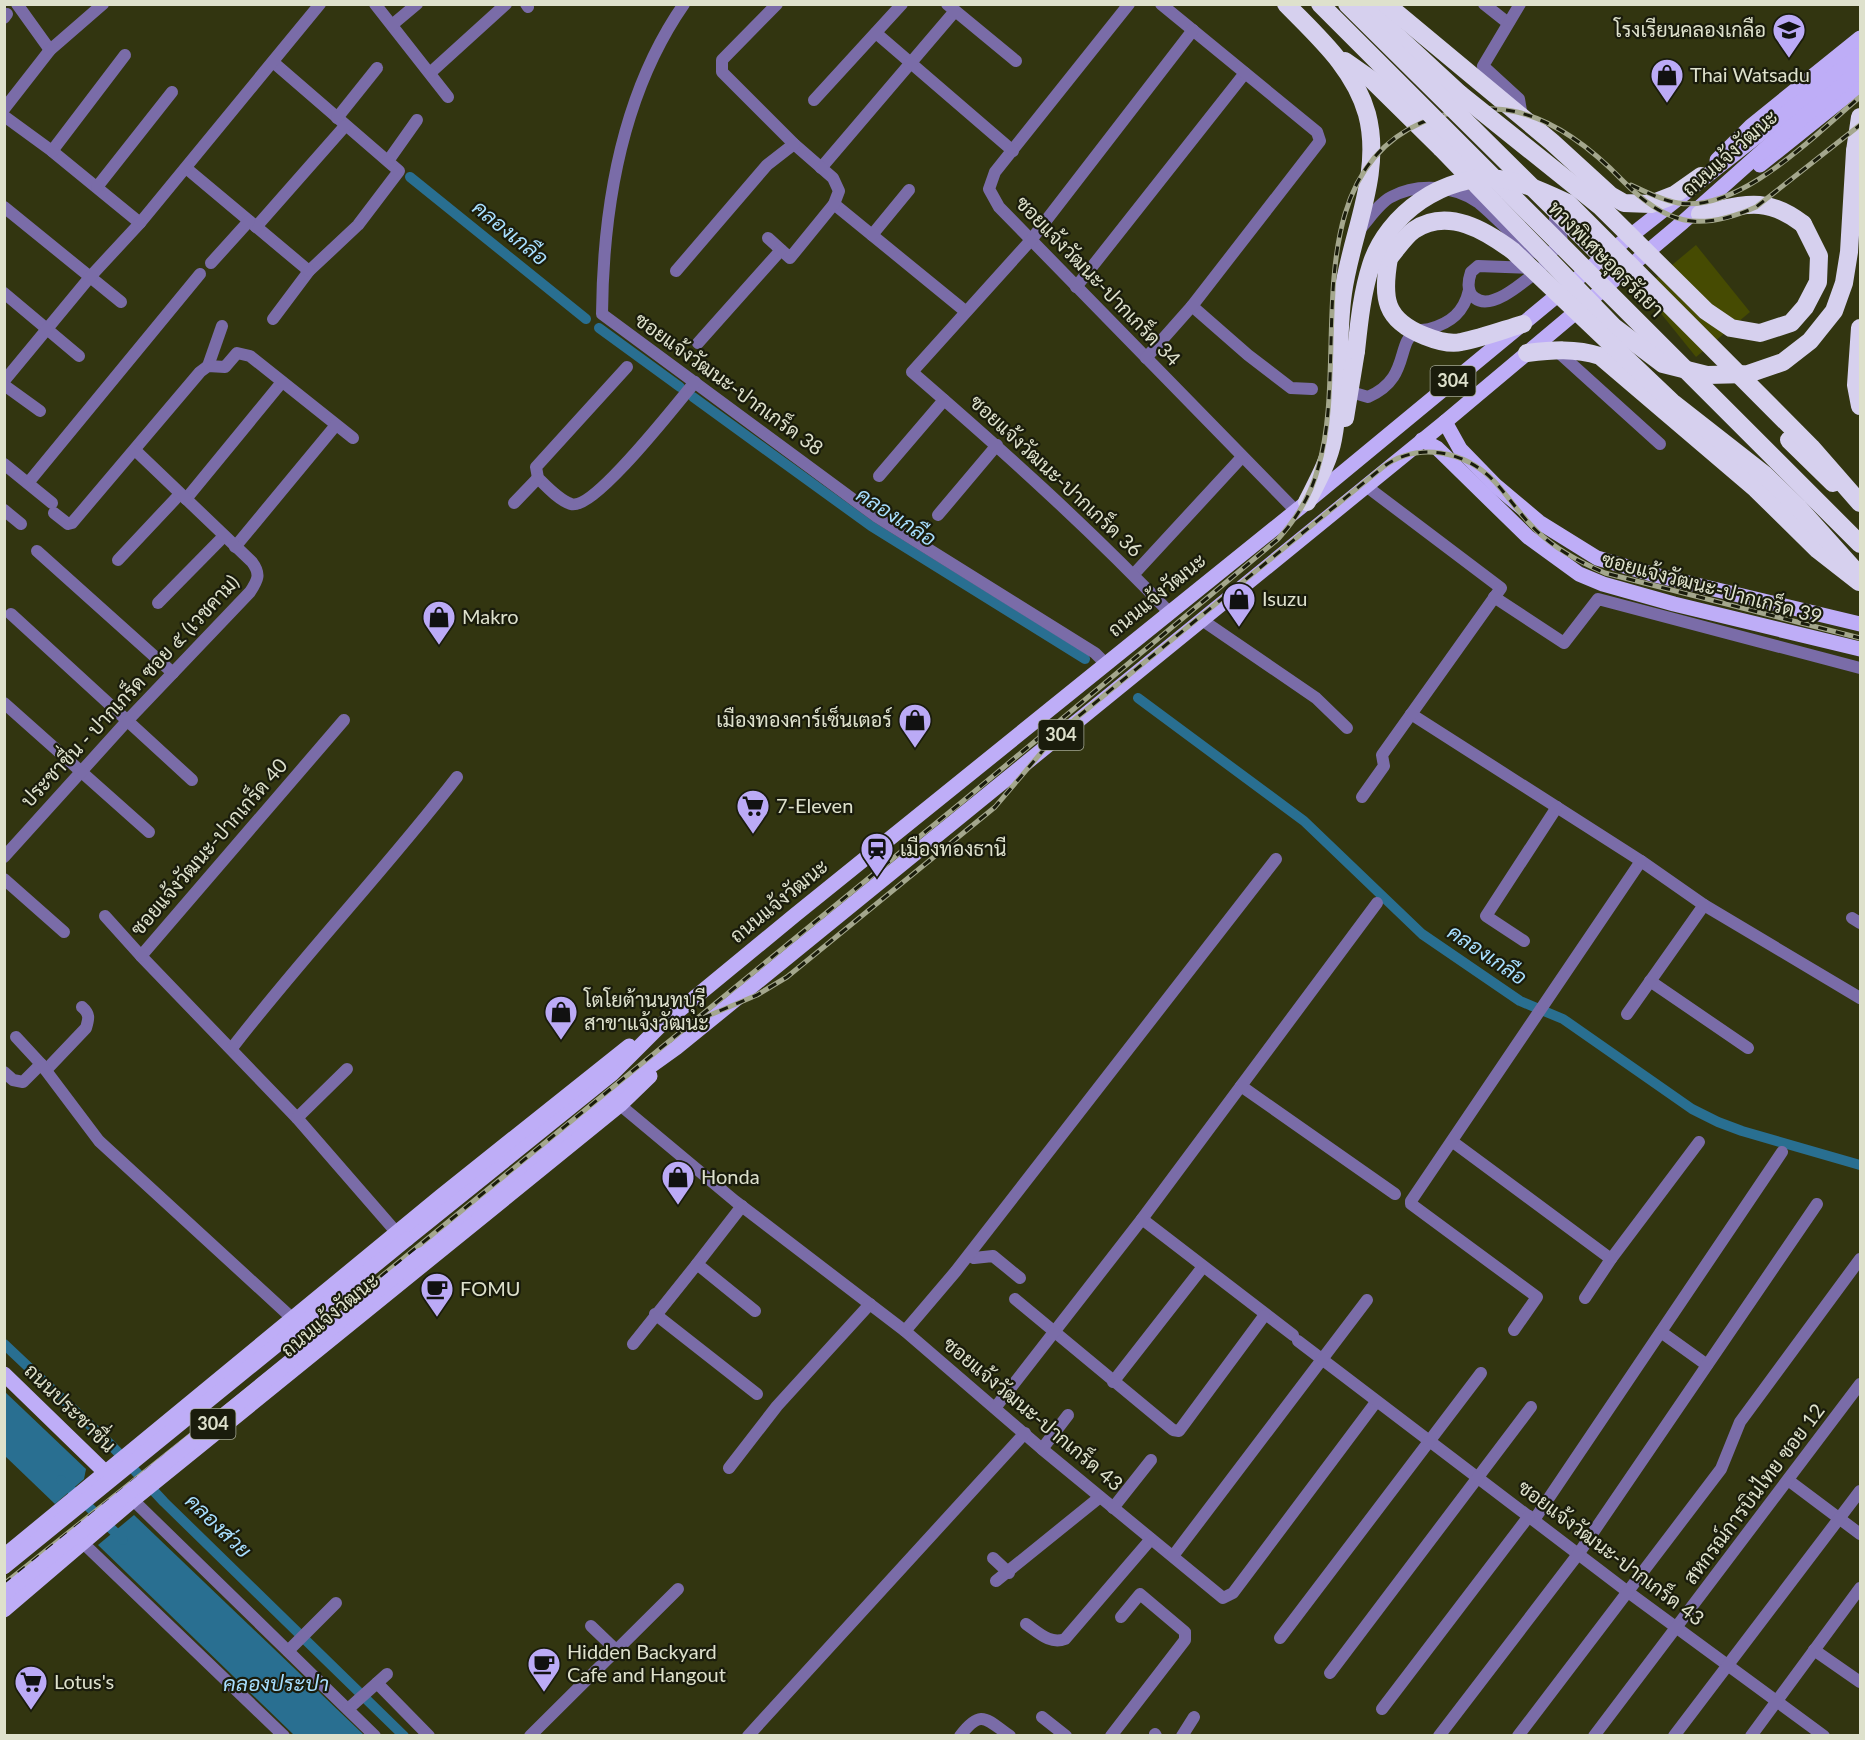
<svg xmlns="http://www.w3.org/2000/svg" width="1865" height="1740" viewBox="0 0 1865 1740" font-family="Lato,Sarabun,sans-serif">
	<rect width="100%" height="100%" fill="#323510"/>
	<path fill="#464b02" d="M1696,245L1750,312L1696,357L1642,290Z"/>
	<g fill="#296f91">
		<path d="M4,1391L86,1469L84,1479L55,1504L5,1456Z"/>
		<path d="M134,1515L364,1735H294L98,1545Z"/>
	</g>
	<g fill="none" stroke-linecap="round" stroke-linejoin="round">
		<g stroke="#296f91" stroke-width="10">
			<path d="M410,177L586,319"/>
			<path d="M599,328L680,387"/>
			<path d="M693,397L871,526L1085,659"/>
			<path d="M1138,698L1304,821L1422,934L1520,1001L1563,1019L1692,1109L1718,1122L1742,1131L1860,1165"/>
			<path d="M4,1344L111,1445L164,1502L404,1736"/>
			<path d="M61,1480L123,1540"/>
		</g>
		<g stroke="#7a6ca8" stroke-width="12">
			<path d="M17,4L50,50"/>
			<path d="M375,4L448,97"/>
			<path d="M526,4L528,7"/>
			<path d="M684,4C622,93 603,208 602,314L877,517L1095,653L1105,663"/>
			<path d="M947,4L1016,61"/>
			<path d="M1129,4L995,172L989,189L999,207L1296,511"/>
			<path d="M1484,4L1508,23"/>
			<path d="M1520,4L1483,66L1519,99L1522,117"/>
			<path d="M4,18L7,14"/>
			<path d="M392,25L417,4"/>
			<path d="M876,33L1013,151"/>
			<path d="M273,62L399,171L358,225L309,271L273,319"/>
			<path d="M430,73L506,4"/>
			<path d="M814,100L902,4"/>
			<path d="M4,109L50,50L103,4"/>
			<path d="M4,116L52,151L140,223"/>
			<path d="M337,118L377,68"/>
			<path d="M52,151L125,55"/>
			<path d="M388,161L417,120"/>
			<path d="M186,168L309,271"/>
			<path d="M821,168L955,11"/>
			<path d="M97,187L172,92"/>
			<path d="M834,204L965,311"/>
			<path d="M4,207L121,302"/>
			<path d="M256,227L345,126"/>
			<path d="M1359,230C1368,221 1379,203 1391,197C1417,183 1455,185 1479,203C1501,221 1517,243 1543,256C1564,247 1566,239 1555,219"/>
			<path d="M872,235L909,190"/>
			<path d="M768,238L790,258L834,204L839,191L833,178L794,144L722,72V60L777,4"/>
			<path d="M211,263L249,221"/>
			<path d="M1533,268L1478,266L1471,272C1468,281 1466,292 1475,298C1492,312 1527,279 1541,268"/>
			<path d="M676,271L767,165L794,144"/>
			<path d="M1076,287L1245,73"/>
			<path d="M4,293L79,356"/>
			<path d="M1192,306L1248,355L1291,388L1312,389"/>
			<path d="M698,343L781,250"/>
			<path d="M1556,350L1660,444"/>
			<path d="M1146,358L1192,306L1320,141L1317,132L1161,4"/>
			<path d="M208,366L222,326"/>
			<path d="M627,367L536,467L538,478C547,487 559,500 571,504C594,511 678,402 695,382"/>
			<path d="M4,381L90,277L140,223L320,4"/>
			<path d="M4,385L40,411"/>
			<path d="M1351,392L1368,397C1410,379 1396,344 1415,332C1418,330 1425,330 1429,329C1451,323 1464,312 1469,290"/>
			<path d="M4,464L52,503"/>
			<path d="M879,476L944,400"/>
			<path d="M28,483L200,274"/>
			<path d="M186,499L282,382"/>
			<path d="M514,503L538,478"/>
			<path d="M4,510L21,524"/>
			<path d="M54,513L68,524L72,523L200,372L208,366L225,367L237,353L250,356L353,438"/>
			<path d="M938,515L997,445"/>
			<path d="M235,547L336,425"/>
			<path d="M37,551L173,673"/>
			<path d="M118,560L180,494"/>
			<path d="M1134,574L1242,457"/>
			<path d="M1494,597L1564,643L1598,599L1860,668"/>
			<path d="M158,603L224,536"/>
			<path d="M1169,612C1088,527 1001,449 912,372L1031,240L1193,30"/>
			<path d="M11,614L192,780"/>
			<path d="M1202,620L1316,698L1347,728"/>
			<path d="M4,703L149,832"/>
			<path d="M1411,714L1641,861L1704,905L1860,998"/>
			<path d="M344,720L141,956L297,1118L397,1233"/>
			<path d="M1362,797L1384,766L1382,755L1501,588L1366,486"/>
			<path d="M4,857L127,721L250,592C258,580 261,574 252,562L135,450"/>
			<path d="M4,879L64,932"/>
			<path d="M105,916L141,956"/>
			<path d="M1852,918L1860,923"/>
			<path d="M1524,941L1486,916L1557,807"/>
			<path d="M1650,981L1748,1048"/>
			<path d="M1627,1014L1704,905"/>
			<path d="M16,1037L41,1064"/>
			<path d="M232,1048C304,955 385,870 457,777"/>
			<path d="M46,1070L86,1028C89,1018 90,1014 82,1007"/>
			<path d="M4,1072L13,1080L23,1082L41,1064L99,1141L293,1319"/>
			<path d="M1241,1086L1395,1194"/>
			<path d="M620,1105L735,1201L905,1331L1042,1449L1223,1598L1233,1593L1376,1402"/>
			<path d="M297,1118L347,1069"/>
			<path d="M1453,1142L1611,1259L1699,1142"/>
			<path d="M742,1206L697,1264L755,1311"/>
			<path d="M1142,1219L1293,1335"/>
			<path d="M969,1255L974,1258L993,1256L1020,1278"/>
			<path d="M1585,1298L1611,1259"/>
			<path d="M1015,1299L1173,1430L1179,1431L1264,1316"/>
			<path d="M655,1314L757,1394"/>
			<path d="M1514,1330L1537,1297L1411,1204V1201L1641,861"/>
			<path d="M905,1331L956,1271L1276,859"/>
			<path d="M1661,1332L1707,1365"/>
			<path d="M1298,1341L1628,1592L1824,1736"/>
			<path d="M633,1344L697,1264"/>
			<path d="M1113,1382L1202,1268"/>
			<path d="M995,1408L1142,1219L1377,903"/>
			<path d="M1042,1449L1068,1415"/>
			<path d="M729,1468L777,1406L870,1304"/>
			<path d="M1788,1480L1860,1534"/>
			<path d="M133,1500L375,1736"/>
			<path d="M1113,1508L1151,1460"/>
			<path d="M1534,1520L1782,1152"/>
			<path d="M83,1543L284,1736"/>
			<path d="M1173,1556L1367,1300"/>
			<path d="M993,1558L1009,1573"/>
			<path d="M996,1581L1100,1497"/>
			<path d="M1026,1624C1038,1632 1050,1645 1065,1639L1151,1539"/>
			<path d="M591,1626L616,1650"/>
			<path d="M1280,1638L1481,1373"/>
			<path d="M1814,1650L1860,1682"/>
			<path d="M288,1651L336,1603"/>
			<path d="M1330,1673L1531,1407"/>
			<path d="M377,1683L429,1736"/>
			<path d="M348,1709L387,1674"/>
			<path d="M1382,1709L1529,1516"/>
			<path d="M1042,1717L1066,1736"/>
			<path d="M1155,1734L1156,1736"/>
			<path d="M530,1736L678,1589"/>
			<path d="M748,1736L1025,1433"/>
			<path d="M960,1736C981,1708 986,1719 1010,1736"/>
			<path d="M1111,1736L1185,1640V1632L1140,1594L1121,1617"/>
			<path d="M1182,1736L1194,1717"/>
			<path d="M1439,1736L1579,1553L1817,1204"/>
			<path d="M1518,1736L1721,1469L1740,1422L1860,1259"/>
			<path d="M1594,1736L1860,1384"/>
			<path d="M1674,1736L1860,1491"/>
			<path d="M1751,1736L1860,1588"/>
		</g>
		<g stroke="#beadf7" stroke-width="15">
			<path d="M1717,160L1751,126L1860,38"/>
			<path d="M1760,165L1860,85"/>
			<path d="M1445,422L1460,449L1495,485L1539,522L1597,558L1655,575L1860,624"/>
			<path d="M1422,440L1437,448L1528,537L1579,574L1603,584L1674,604L1860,649"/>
			<path d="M407,1239L612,1074L659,1027L795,915L1307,502L1600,260L1860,55"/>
			<path d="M421,1255L623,1086L676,1048L1445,422L1683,222L1767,147L1860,70"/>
			<path d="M294,1322L312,1323L319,1332L317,1349"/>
			<path d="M4,1374L106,1473"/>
			<path d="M4,1556L441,1196L629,1046"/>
			<path d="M4,1610L133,1500L620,1105L650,1076"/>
		</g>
		<g stroke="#d6d0ee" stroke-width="18">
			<path d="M1286,4C1318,37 1354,68 1367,114C1383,174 1351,234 1343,293C1336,341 1342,391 1333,439C1329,461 1317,482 1307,502"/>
			<path d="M1370,4L1395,34L1460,94"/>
			<path d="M1386,4L1552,142L1610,195L1624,203L1651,204L1674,195L1701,176"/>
			<path d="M1345,61L1372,80L1441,148"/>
			<path d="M1855,151L1860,117"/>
			<path d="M1700,214C1744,205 1765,195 1803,224"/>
			<path d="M1389,258C1382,298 1384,320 1425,336C1435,340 1449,345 1461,342C1482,338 1503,330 1523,324"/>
			<path d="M1860,328L1856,385L1860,406"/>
			<path d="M1527,353C1552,350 1575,348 1600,356L1756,489L1818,550L1859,582"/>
			<path d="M1345,418L1356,351"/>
			<path d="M1789,440L1833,483"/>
		</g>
		<g stroke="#a4a78d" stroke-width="5">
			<g id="rail">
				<path d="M1631,185C1646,192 1661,200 1678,203C1741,213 1815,134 1860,97"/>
				<path d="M703,1018L757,995L787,977L995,807L1051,741L1074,720L1383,467C1418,441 1465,451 1494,481C1510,498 1522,518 1539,533C1558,551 1582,563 1605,573L1860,638"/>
				<path d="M4,1584L290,1356L383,1275L957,806L1278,539C1297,518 1311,495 1318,468C1351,361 1293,178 1423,122C1452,110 1486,105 1517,112C1557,122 1593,150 1622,180C1665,224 1698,233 1756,207L1860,125"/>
			</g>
		</g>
		<use href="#rail" stroke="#1a1c0c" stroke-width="3" stroke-dasharray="9" stroke-linecap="butt"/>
		<g stroke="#beadf7" stroke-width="15">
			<path d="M4,1567L407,1239"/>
			<path d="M4,1594L421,1255"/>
		</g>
		<g stroke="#d6d0ee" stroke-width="18">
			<path d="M1320,4L1860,544"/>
			<path d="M1347,4L1621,275"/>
			<path d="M1460,94L1601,207L1706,311L1731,328L1760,333L1791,323L1805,307L1818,282L1819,256L1803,224"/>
			<path d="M1441,148L1614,327L1663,364L1707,375L1748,374L1783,362L1810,341L1834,311L1844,283L1849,252L1855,151"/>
			<path d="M1389,258C1397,249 1405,236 1414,230C1448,207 1486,231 1513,251L1672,402L1764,474L1799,508L1860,576"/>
			<path d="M1356,351C1359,323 1362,293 1371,265C1387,214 1445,173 1499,179C1524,182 1546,193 1568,203L1811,447L1860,503"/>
		</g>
	</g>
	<defs>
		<g id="school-pin" transform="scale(1.725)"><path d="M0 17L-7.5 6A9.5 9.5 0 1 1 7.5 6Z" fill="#bbaaf6" stroke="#1a1c0c"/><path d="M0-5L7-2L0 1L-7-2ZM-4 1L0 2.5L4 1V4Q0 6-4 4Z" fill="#111"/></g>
		<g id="shop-pin" transform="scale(1.725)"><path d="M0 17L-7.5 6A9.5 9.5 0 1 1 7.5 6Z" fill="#bbaaf6" stroke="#1a1c0c"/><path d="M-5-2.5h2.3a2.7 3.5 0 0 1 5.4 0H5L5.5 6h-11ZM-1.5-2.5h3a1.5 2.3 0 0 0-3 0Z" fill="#111"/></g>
		<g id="supermarket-pin" transform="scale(1.725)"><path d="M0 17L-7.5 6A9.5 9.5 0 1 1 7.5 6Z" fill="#bbaaf6" stroke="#1a1c0c"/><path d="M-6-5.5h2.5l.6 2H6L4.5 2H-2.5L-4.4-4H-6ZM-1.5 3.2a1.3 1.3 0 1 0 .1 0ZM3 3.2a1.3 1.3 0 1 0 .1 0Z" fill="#111"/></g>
		<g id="station-pin" transform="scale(1.725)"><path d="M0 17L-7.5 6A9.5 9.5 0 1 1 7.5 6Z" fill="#bbaaf6" stroke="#1a1c0c"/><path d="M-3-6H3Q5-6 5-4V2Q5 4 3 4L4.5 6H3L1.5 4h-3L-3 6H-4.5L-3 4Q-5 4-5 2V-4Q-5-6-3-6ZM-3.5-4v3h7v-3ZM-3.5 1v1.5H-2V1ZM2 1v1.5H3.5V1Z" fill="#111"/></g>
		<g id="cafe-pin" transform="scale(1.725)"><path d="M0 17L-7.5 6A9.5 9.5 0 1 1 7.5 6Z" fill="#bbaaf6" stroke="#1a1c0c"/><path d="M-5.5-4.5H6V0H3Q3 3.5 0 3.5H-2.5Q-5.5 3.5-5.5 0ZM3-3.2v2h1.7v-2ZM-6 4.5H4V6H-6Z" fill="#111"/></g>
	</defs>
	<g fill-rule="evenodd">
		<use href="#school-pin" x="1789" y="30"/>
		<use href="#shop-pin" x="1667" y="75"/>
		<use href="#shop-pin" x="1239" y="599"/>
		<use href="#shop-pin" x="439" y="617"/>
		<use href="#shop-pin" x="915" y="720"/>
		<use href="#supermarket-pin" x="753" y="806"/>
		<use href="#station-pin" x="877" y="849"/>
		<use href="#shop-pin" x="561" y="1012"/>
		<use href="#shop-pin" x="678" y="1177"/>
		<use href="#cafe-pin" x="437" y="1289"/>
		<use href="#cafe-pin" x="544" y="1664"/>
		<use href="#supermarket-pin" x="31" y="1682"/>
	</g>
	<g text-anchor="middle" stroke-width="4.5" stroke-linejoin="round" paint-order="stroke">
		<g fill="#1a1c0c" stroke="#a3a692" stroke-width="1.5">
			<rect x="1430.5" y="366" width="45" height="30" rx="4.5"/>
			<rect x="1038.5" y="720" width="45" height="30" rx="4.5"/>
			<rect x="190.5" y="1409" width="45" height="30" rx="4.5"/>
		</g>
		<g font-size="18" font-weight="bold" fill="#dee1cc">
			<text x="1453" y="387">304</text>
			<text x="1061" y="741">304</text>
			<text x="213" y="1430">304</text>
		</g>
		<g font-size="20" fill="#dee1cc" stroke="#1a1c0c" text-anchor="start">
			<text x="1766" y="37" text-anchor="end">โรงเรียนคลองเกลือ</text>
			<text x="1690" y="82">Thai Watsadu</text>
			<text x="1262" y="606">Isuzu</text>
			<text x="462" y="624">Makro</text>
			<text x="892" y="727" text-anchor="end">เมืองทองคาร์เซ็นเตอร์</text>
			<text x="776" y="813">7-Eleven</text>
			<text x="900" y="856">เมืองทองธานี</text>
			<text x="584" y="1007">โตโยต้านนทบุรี<tspan x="584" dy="23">สาขาแจ้งวัฒนะ</tspan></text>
			<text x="701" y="1184">Honda</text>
			<text x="460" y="1296">FOMU</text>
			<text x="567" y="1659">Hidden Backyard<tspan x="567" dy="23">Cafe and Hangout</tspan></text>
			<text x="54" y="1689">Lotus's</text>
		</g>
		<g font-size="20" fill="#dee1cc" stroke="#1a1c0c">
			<text transform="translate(1730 153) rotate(-41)" y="7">ถนนแจ้งวัฒนะ</text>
			<text transform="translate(1606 259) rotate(45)" y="7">ทางพิเศษอุดรรัถยา</text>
			<text transform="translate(1098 281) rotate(46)" y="7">ซอยแจ้งวัฒนะ-ปากเกร็ด 34</text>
			<text transform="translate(729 384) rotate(36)" y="7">ซอยแจ้งวัฒนะ-ปากเกร็ด 38</text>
			<text transform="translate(1056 476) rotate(43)" y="7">ซอยแจ้งวัฒนะ-ปากเกร็ด 36</text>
			<text transform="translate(1712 588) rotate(15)" y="7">ซอยแจ้งวัฒนะ-ปากเกร็ด 39</text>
			<text transform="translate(1157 595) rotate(-39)" y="7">ถนนแจ้งวัฒนะ</text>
			<text transform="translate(130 691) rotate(-47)" y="7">ประชาชื่น - ปากเกร็ด ซอย ๕ (เวชคาม)</text>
			<text transform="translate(209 847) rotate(-49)" y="7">ซอยแจ้งวัฒนะ-ปากเกร็ด 40</text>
			<text transform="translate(779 901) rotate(-39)" y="7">ถนนแจ้งวัฒนะ</text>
			<text transform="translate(330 1315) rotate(-39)" y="7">ถนนแจ้งวัฒนะ</text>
			<text transform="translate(70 1408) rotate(44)" y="7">ถนนประชาชื่น</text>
			<text transform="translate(1033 1414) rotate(40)" y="7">ซอยแจ้งวัฒนะ-ปากเกร็ด 43</text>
			<text transform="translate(1754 1494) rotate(-53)" y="7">สหกรณ์การบินไทย ซอย 12</text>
			<text transform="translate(1611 1553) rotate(37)" y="7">ซอยแจ้งวัฒนะ-ปากเกร็ด 43</text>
		</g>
		<g font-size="21" font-style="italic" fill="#a8defe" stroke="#1a1c0c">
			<text transform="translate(510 233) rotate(39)" y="7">คลองเกลือ</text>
			<text transform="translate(896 517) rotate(33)" y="7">คลองเกลือ</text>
			<text transform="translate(1487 955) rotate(34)" y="7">คลองเกลือ</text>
			<text transform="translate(218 1526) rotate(44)" y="7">คลองส่วย</text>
			<text x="276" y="1691">คลองประปา</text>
		</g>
	</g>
	<rect width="1865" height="1740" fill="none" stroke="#dee1cc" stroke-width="12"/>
</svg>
